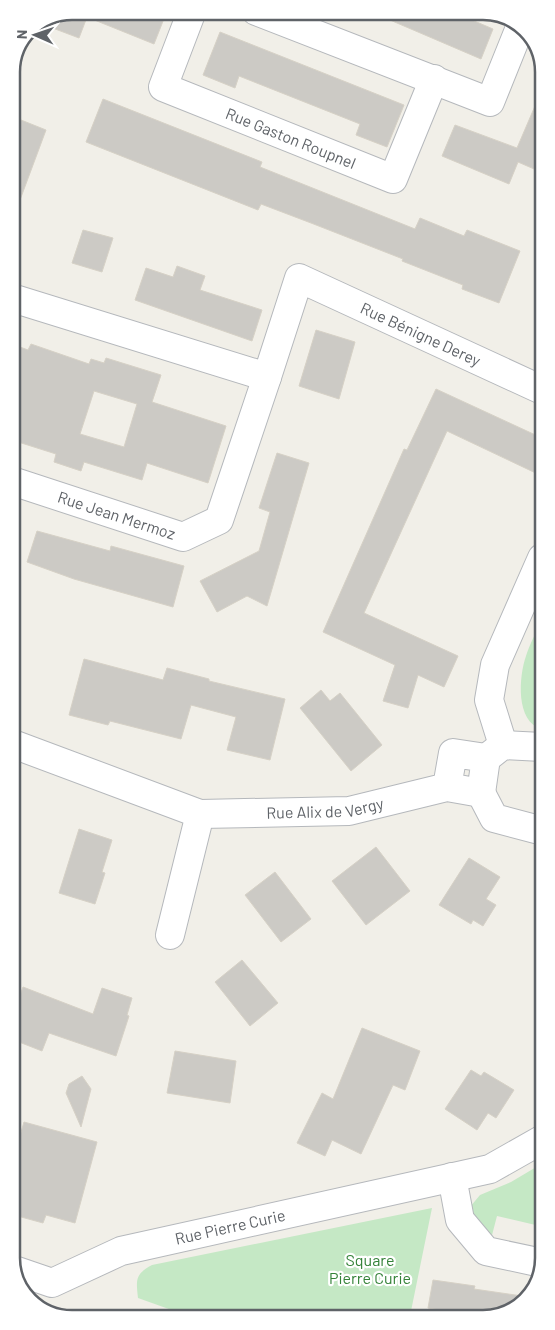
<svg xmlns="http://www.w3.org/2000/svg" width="555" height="1330" viewBox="0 0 555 1330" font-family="Barlow,sans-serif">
	<rect width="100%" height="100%" fill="#f1efe8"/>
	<g fill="#c5e8c5">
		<path d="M542,619V729C515,722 519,676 526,656C530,643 537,631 542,619Z"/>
		<path d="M543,1163L544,1227L497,1216L491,1239L469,1219L470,1207L480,1195L511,1182Z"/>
		<path d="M432,1208L410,1316L194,1318L138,1298C136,1280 135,1274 152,1265Z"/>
	</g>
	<g fill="#cccac5" stroke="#d6d1c6" fill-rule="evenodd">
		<path d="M72,11H167L154,44L87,17L79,38L42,24Z"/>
		<path d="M369,11H451L493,29L481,59Z"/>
		<path d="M220,32L404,105L387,147L356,135L360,124L239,76L235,88L203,75Z"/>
		<path d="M541,92V172L518,162L509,184L442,156L455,125L517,148Z"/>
		<path d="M103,99L262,162L260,167L415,229L420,218L464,236L467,230L520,251L499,303L462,289L463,285L402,261L403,259L311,223L261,204L258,210L86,142Z"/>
		<path d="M11,116L46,130L14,216H12Z"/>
		<path d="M83,230L113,238L102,272L72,263Z"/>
		<path d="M177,266L205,276L200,290L262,310L252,341L135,300L146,268L173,277Z"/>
		<path d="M316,330L355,342L339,399L299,386Z"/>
		<path d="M12,344L28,350L31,344L89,364L91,359L104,363L106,358L161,375L152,402L226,426L208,483L147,463L142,480L84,462L81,471L54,462L56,454L12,440ZM94,391L137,404L124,447L80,434Z"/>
		<path d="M436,389L542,438V476L447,431L364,613L458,656L444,687L418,675L408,708L383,701L395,665L323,632L404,449L407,450Z"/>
		<path d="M277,453L309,463L267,606L247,596L217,612L200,581L259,551L270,512L259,508Z"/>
		<path d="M37,531L110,551L111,546L184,566L173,607L74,579L27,562Z"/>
		<path d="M84,659L163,680L167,668L209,679V681L285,699L270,760L227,750L236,717L191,705L181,739L110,721L108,725L69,715Z"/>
		<path d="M321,690L330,701L340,693L382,745L351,771L300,708Z"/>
		<path d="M79,829L112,840L102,872L105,873L95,904L59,893Z"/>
		<path d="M376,847L410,891L366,925L332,881Z"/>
		<path d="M469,858L500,877L486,899L496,905L483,926L473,920L471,924L439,905Z"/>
		<path d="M275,872L311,919L281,942L245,895Z"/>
		<path d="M242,960L278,1003L250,1026L215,982Z"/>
		<path d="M23,987L93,1014L102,988L132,998L127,1015L129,1016L116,1056L49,1033L42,1051L14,1040V1012Z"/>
		<path d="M362,1028L420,1051L405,1090L393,1085L361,1154L332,1140L325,1156L297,1143L322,1093L333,1099Z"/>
		<path d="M175,1051L236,1061L230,1103L167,1093Z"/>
		<path d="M471,1070L481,1076L484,1072L514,1090L496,1118L488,1113L477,1130L445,1109Z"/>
		<path d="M82,1076L91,1089L81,1127L66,1093L69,1084Z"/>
		<path d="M24,1122L97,1142L75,1223L46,1215L43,1223L14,1215V1156Z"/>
		<path d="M433,1280L475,1286L474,1289L529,1297L503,1316H451V1312L428,1308Z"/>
	</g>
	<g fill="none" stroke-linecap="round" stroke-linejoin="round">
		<g stroke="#b5b8bc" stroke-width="30">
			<g id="street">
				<path id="s1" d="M192,11L163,87L393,179L434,79"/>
				<path d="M256,11L490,102L521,25"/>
				<path id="s2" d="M12,298L267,377L299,278L542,390"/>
				<path id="s3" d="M12,481L183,537L219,520L267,377"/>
				<path id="s4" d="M13,744L200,814L349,811L447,787L481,793L486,758L453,753L447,787"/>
				<path d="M503,745L489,700L495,665L542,558"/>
				<path d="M489,756L503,745L542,747"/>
				<path d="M481,793L494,818L543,831"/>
				<path d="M170,935L200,814"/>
				<path d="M452,1177L460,1220L486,1251L542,1263"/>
				<path id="s5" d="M14,1270L52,1283L121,1251L490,1169L543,1139"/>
			</g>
		</g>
		<use href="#street" stroke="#fff" stroke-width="28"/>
	</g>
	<g text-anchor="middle" stroke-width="4.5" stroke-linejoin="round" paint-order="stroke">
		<g font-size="16" fill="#5f6368" stroke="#fff">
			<text dy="6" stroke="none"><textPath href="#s1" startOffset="219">Rue Gaston Roupnel</textPath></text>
			<text dy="6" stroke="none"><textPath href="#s2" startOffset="505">Rue Bénigne Derey</textPath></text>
			<text dy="6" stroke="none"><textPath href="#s3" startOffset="110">Rue Jean Mermoz</textPath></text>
			<text dy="6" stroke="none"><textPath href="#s4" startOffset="325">Rue Alix de Vergy</textPath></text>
			<text dy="6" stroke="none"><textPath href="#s5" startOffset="228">Rue Pierre Curie</textPath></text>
		</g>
		<g font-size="16" fill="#348238" stroke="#fff">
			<text x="370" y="1266">Square<tspan x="370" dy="18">Pierre Curie</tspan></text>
		</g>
	</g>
	<path d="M0 0H555V1330H0ZM72 20H483A52 52 0 0 1 535 72V1258A52 52 0 0 1 483 1310H72A52 52 0 0 1 20 1258V72A52 52 0 0 1 72 20Z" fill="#fff" fill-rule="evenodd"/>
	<path fill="none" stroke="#5f6368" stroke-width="2.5" d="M72 20H483A52 52 0 0 1 535 72V1258A52 52 0 0 1 483 1310H72A52 52 0 0 1 20 1258V72A52 52 0 0 1 72 20Z"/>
	<g transform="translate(35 35) rotate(272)" stroke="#ffffff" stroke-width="4" paint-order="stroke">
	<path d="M0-4L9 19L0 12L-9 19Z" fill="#5f6368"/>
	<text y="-8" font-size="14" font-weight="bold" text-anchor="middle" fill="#5f6368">N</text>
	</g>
</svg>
